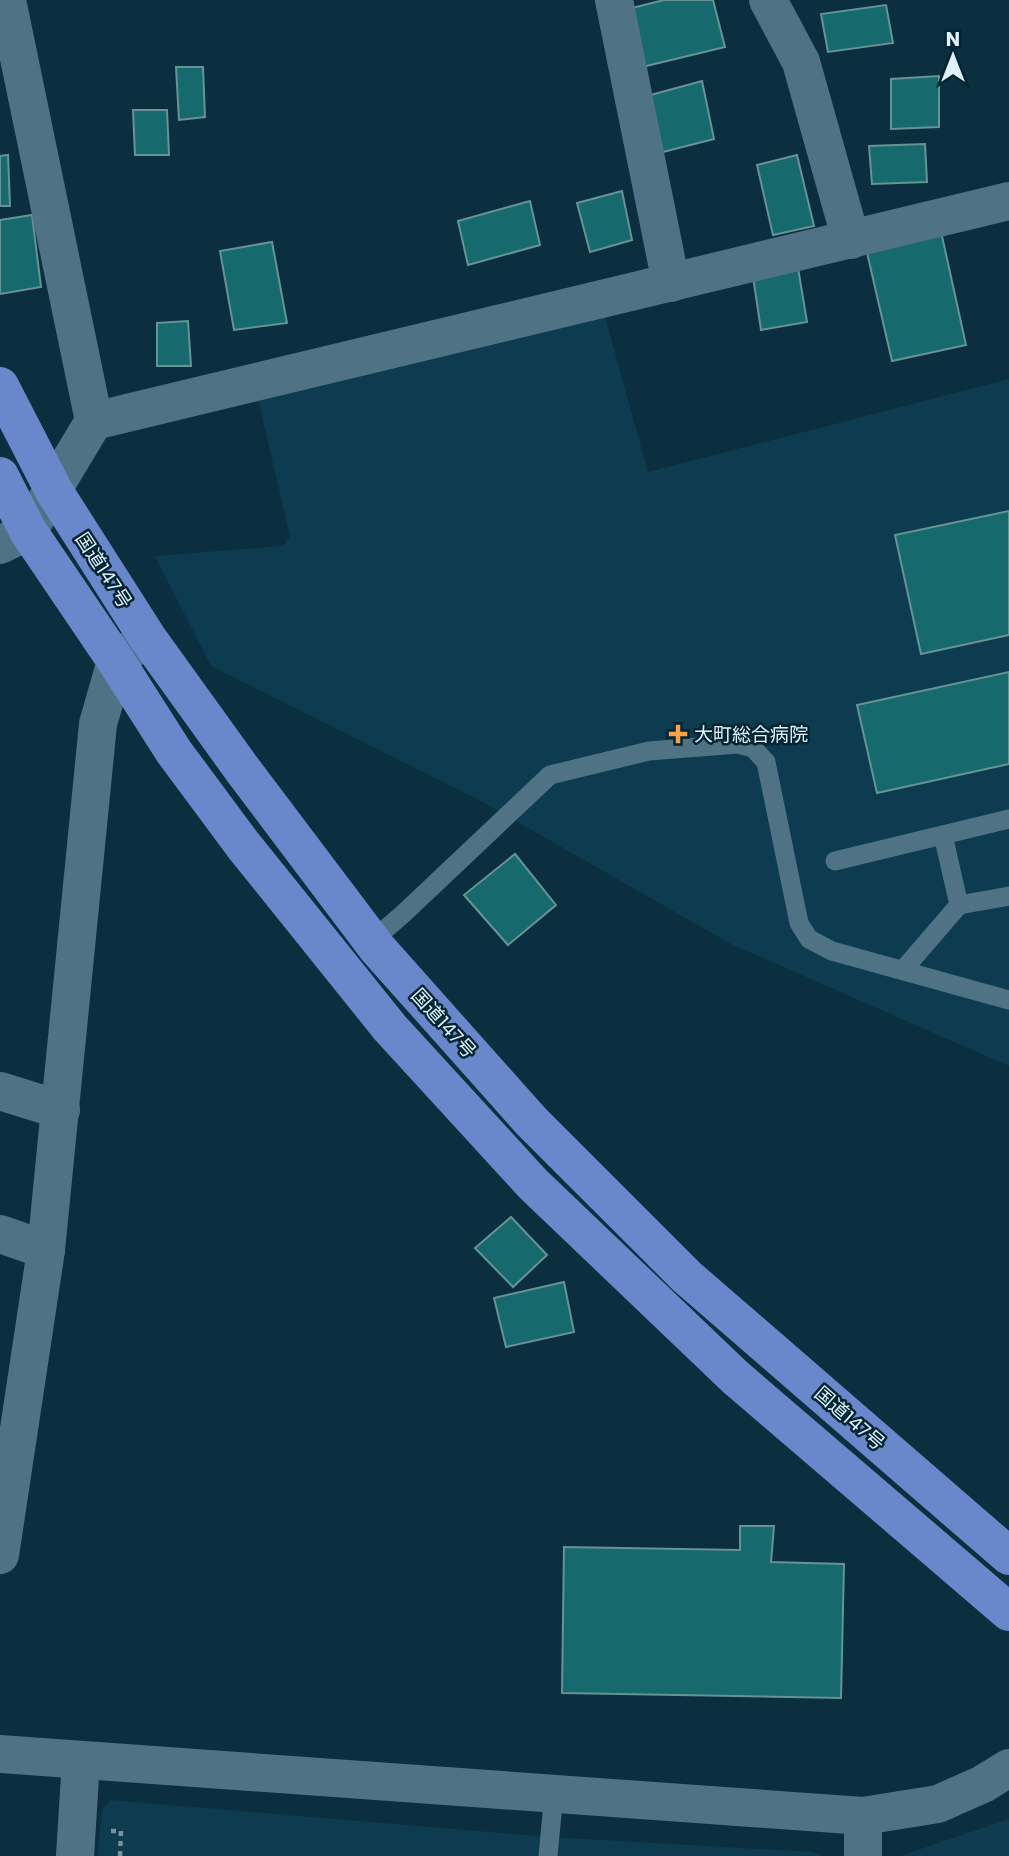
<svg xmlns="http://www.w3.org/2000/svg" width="1009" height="1856" viewBox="0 0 1009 1856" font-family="Poppins,'Noto Sans JP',sans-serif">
	<rect width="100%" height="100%" fill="#0c2f3f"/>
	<g fill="#0d3b4f">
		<path d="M604,313L648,472L1009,379V1066L731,944L481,801L211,666L155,556L283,546L290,536L257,395Z"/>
		<path d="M110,1800L550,1837L813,1852L822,1856H97L102,1811Z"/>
		<path d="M1009,1819V1856H900Z"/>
	</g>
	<g fill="#16696c" stroke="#669394" stroke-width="2">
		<path d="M664,0H713L725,47L638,68L624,10Z"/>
		<path d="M886,5L893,43L828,52L821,14Z"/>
		<path d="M176,67H203L205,117L179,120Z"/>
		<path d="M939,76V127L891,129V79Z"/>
		<path d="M702,81L714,139L659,153L647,96Z"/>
		<path d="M133,110H167L169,155H135Z"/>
		<path d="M925,144L927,182L872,184L869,146Z"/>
		<path d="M8,155L10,206H0V156Z"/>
		<path d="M797,155L814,226L773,235L757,165Z"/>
		<path d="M622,191L632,240L590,252L577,203Z"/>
		<path d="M530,201L540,245L468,265L458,221Z"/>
		<path d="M32,215L41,287L0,294V220Z"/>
		<path d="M940,227L966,345L892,361L865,244Z"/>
		<path d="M272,242L287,323L234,330L220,251Z"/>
		<path d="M797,262L807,322L761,330L752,270Z"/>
		<path d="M188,321L191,366H157V323Z"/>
		<path d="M1009,511V635L921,654L895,535Z"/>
		<path d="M1009,672V764L877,793L857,705Z"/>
		<path d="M515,854L556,905L508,945L464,895Z"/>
		<path d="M511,1217L547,1255L513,1287L475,1248Z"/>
		<path d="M564,1282L574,1332L506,1347L494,1298Z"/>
		<path d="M740,1526H774L771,1562L844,1564L841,1698L562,1693L564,1547L740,1550Z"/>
	</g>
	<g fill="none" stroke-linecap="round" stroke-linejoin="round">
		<path stroke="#77919f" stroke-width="4.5" stroke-dasharray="5 5" stroke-linecap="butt" d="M111,1831H121L120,1856"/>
		<g stroke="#507285" stroke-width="19">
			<path d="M835,861L1009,819"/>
			<path d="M959,905L1009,896"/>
			<path d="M366,946L403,914L550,775L649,751L738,744L753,748L766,762L799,923L809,939L832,951L1009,1000"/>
			<path d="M903,970L959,905L943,835"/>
			<path d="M548,1856L554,1793"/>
		</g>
		<g stroke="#507285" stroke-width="38">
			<path d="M614,0L671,283"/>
			<path d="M768,0L801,62L851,240"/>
			<path d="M94,421L1009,201"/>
			<path d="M0,545L28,531L94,421L7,0"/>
			<path d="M0,1091L61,1110"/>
			<path d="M0,1234L46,1250"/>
			<path d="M0,1555L46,1250L98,724L116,661L137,645"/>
		</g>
		<g stroke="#507285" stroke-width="38">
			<path d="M0,1754L863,1816L938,1804L983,1784L1009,1768"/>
			<path d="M75,1856L81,1760"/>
			<path d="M863,1856V1816"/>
		</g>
		<g stroke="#6988cc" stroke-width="38">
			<path d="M0,386L54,491L147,637L242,769L377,948L531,1121L687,1277L1009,1556"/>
			<path d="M0,476L28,531L116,661L174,752L243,845L390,1028L533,1184L735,1377L1009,1612"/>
		</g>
	</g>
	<path fill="#f9a04c" stroke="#022534" stroke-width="2.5" d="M674.5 723.5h7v7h7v7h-7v7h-7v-7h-7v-7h7z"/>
	<g text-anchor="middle" stroke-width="5" stroke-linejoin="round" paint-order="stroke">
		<g font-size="19" fill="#e0f2fd" stroke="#022534">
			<text transform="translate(104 570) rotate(57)" y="7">国道147号</text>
			<text transform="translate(444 1023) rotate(48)" y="7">国道147号</text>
			<text transform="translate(850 1418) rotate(41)" y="7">国道147号</text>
		</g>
		<g font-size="19" fill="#e0f2fd" stroke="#022534" text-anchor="start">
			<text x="694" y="741">大町総合病院</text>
		</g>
	</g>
	<g transform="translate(953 56)" stroke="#022534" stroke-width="5" paint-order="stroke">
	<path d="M0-5L12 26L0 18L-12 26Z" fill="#e0f2fd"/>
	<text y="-10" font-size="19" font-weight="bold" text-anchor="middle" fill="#e0f2fd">N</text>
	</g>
</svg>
